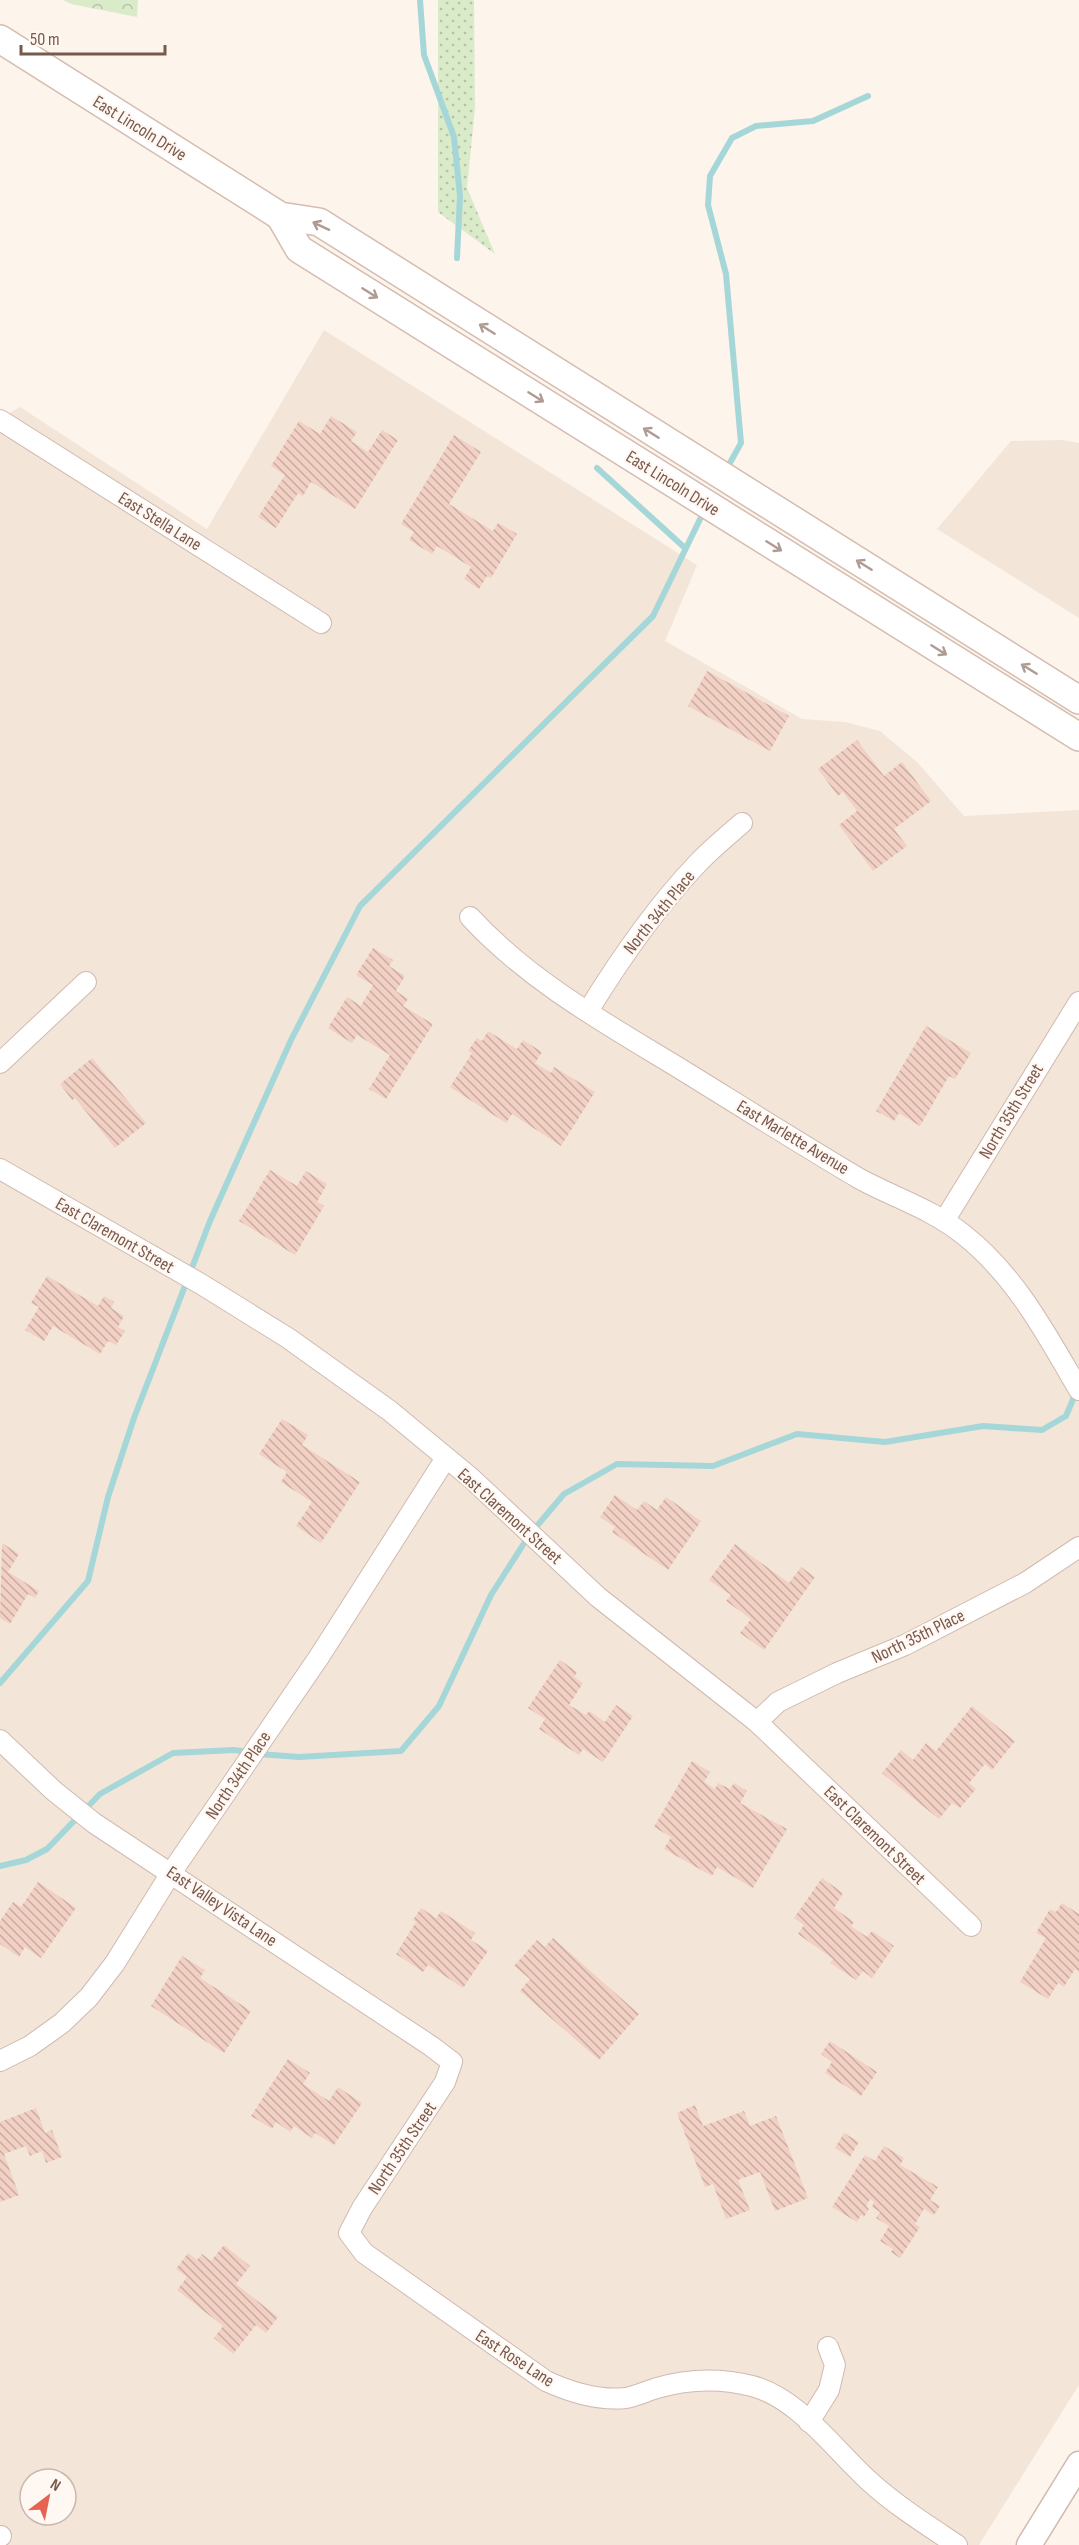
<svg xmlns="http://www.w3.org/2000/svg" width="1079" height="2545" viewBox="0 0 1079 2545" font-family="'Sofia Sans Condensed',sans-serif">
	<defs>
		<pattern id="grass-dots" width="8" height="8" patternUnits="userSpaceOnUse" patternTransform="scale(1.5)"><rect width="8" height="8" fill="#daebc9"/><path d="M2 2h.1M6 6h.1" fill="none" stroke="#b6c1a5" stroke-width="1.8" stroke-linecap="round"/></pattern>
		<pattern id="park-crowns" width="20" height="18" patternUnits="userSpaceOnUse" patternTransform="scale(1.5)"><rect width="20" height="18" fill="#daebc9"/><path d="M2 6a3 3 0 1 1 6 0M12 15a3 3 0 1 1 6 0" fill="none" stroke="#b6c1a5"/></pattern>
		<pattern id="building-back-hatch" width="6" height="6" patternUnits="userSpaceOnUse" patternTransform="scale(1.5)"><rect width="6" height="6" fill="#f2d0c3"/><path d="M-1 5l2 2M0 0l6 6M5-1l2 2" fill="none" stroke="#c9aca1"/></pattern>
	</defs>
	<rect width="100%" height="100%" fill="#fdf4eb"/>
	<g fill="#f4e5d9" fill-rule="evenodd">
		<path d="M324,330L697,565L665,641L802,719L845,722L880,731L918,763L964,816L1079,810V2385L979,2545H0V419L20,407L207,529ZM30,2479H66V2515H30Z"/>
		<path d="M1063,440L1079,443V618L937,529L1011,441Z"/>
	</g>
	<path fill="url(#grass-dots)" d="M438,0H474L475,108L467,188L495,254L438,212Z"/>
	<path fill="url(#park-crowns)" d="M63,0H138L137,17L71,4Z"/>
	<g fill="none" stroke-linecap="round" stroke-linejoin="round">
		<g stroke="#a5d7d9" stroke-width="6">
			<path d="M420,0L424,55L454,137L460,196L457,258"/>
			<path d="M597,468L685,548"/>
			<path d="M726,470L741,443L726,274L708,205L710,176L732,138L756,126L813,121L868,96"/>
			<path d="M0,1683L88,1581L108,1497L134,1418L210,1221L291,1040L360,906L653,616L704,511"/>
			<path d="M259,1754L299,1757L401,1751L439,1706L491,1595L530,1534L564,1494L617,1464L713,1466L797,1434L885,1442L983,1426L1042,1430L1066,1416L1077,1390"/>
			<path d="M0,1866L26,1860L47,1849L100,1794L173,1753L234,1750L249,1752"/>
		</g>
	</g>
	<g fill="url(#building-back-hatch)">
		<path d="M331,416L357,432L351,441L368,452L382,430L398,440L355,509L311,482L303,496L298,493L276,528L258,517L285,475L271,466L299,421L320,434Z"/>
		<path d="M454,435L481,452L449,504L493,531L498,523L517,534L491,578L487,576L479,589L464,579L471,567L437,546L432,554L409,540L414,532L401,524Z"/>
		<path d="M707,671L789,716L770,751L688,706Z"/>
		<path d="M857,740L884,776L902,762L931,801L894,829L907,846L873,871L839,825L857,811L843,792L838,796L818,769Z"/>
		<path d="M373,948L393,960L389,966L405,976L396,991L408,999L403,1006L433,1024L386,1099L369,1089L390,1055L357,1035L352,1043L328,1028L347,997L361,1006L373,985L356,975Z"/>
		<path d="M926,1026L971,1053L955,1079L949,1076L920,1126L899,1113L894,1121L876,1111Z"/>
		<path d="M488,1031L517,1049L523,1040L542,1052L535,1063L551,1073L554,1067L595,1092L561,1146L512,1114L506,1123L450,1087L472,1053L468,1051L477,1038L482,1041Z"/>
		<path d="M92,1058L146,1123L115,1148L75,1098L72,1100L60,1084Z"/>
		<path d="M270,1170L297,1186L306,1171L327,1184L317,1202L324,1206L295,1255L239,1221Z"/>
		<path d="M47,1276L98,1306L104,1296L114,1302L111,1308L124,1316L118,1327L125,1331L116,1345L108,1341L100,1354L53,1326L44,1341L25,1330L39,1307L31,1303Z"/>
		<path d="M282,1419L308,1435L302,1445L360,1482L321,1543L296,1526L312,1502L281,1482L287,1472L259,1454Z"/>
		<path d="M615,1495L637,1510L644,1501L657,1510L666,1497L701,1521L668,1570L612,1532L615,1527L600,1517Z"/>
		<path d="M2,1543L19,1554L8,1572L39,1591L35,1598L28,1594L10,1624L0,1618Z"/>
		<path d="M735,1544L789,1583L801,1567L815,1577L764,1650L740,1633L751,1619L726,1601L731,1595L709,1580Z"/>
		<path d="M560,1660L577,1672L574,1677L583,1683L569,1705L586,1715L589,1711L605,1722L616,1705L633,1716L603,1762L583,1749L579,1755L539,1729L545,1719L528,1708Z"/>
		<path d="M972,1706L1015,1741L992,1770L985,1764L969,1783L976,1789L960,1808L952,1803L939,1819L882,1773L901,1750L913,1760L926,1743L936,1751Z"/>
		<path d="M692,1761L710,1772L704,1782L715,1789L718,1783L730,1789L734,1783L747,1791L740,1803L787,1829L753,1888L717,1867L712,1876L664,1849L671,1837L654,1827Z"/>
		<path d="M822,1878L843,1893L834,1908L854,1922L851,1926L867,1937L872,1931L894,1946L872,1978L863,1971L856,1980L830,1963L833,1959L798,1934L804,1925L794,1918Z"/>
		<path d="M38,1882L76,1908L41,1958L25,1947L19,1957L0,1944V1921L13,1902L21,1907Z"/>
		<path d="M1062,1903L1079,1914V1972L1075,1969L1064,1987L1058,1983L1048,1999L1020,1982L1046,1938L1036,1933L1050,1909L1056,1912Z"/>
		<path d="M421,1908L436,1918L441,1911L475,1933L471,1940L488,1951L463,1988L428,1965L423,1972L396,1954L416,1922L413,1920Z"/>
		<path d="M553,1938L639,2014L599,2060L520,1991L530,1979L514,1966L537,1940L545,1947Z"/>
		<path d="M182,1956L205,1970L200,1978L251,2011L224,2053L151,2006Z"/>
		<path d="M830,2041L877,2072L861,2096L825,2073L832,2062L821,2054Z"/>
		<path d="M288,2059L310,2073L303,2084L329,2101L338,2087L362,2103L334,2145L315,2133L312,2138L294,2126L290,2132L276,2122L272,2129L251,2116Z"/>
		<path d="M695,2105L703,2126L744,2111L750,2126L776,2116L808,2198L775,2211L760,2172L738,2180L750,2210L726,2219L713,2184L705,2187L677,2113Z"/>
		<path d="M36,2108L45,2133L52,2130L62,2157L46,2163L42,2151L30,2156L26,2146L4,2154L19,2195L0,2202V2122Z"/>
		<path d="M844,2133L859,2142L850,2157L835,2148Z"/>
		<path d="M884,2146L904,2158L900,2165L938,2187L930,2200L940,2206L934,2215L924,2209L915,2224L920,2227L900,2258L891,2252L893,2249L880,2241L889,2226L876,2218L880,2212L872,2207L874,2202L870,2199L866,2206L869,2209L864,2217L861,2215L857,2222L832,2207L865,2155L875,2161Z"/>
		<path d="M224,2245L250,2266L236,2284L278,2317L266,2333L256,2325L233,2354L214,2338L223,2326L177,2290L187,2277L176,2269L188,2253L197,2260L202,2254L211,2261Z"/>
	</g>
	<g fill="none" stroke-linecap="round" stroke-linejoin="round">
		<g stroke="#d0baaf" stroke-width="22">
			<g id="minor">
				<path d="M0,420L321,623"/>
				<path d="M470,917C529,981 605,1023 679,1068C739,1105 799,1143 860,1179C895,1198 932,1209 964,1235C1015,1275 1047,1335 1079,1390"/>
				<path d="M588,1011C620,959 655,908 698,863C711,849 727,836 742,823"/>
				<path d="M0,1063L86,982"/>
				<path d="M0,1169L201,1284L288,1338L390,1411L471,1478L598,1597L757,1722L971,1926"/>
				<path d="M944,1221L1079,1002"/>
				<path d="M757,1722L778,1702L837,1673L905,1645L1025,1583L1079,1547"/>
				<path d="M0,1740L54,1791L94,1823L431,2046L452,2062L445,2082L362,2208L349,2233L364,2253L546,2381C572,2393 598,2401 626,2398C636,2396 647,2391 657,2388C688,2379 720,2378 752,2386C798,2398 834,2449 868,2480C895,2505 927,2525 957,2545"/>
				<path d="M0,2061L30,2046L62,2023L89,1997L115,1963L171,1873L319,1657L446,1458"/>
				<path d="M809,2422L829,2390L835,2365L828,2347"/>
				<path d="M0,2536H1"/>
			</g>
		</g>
		<g stroke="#d0baaf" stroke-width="27">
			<path id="tertiary" d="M1029,2545L1079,2464"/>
		</g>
		<g stroke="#d5bcb0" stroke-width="30">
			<g id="secondary">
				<path d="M0,39L280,216L319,222L1079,700"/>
				<path d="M280,216L299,249L1079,737"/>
			</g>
		</g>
		<use href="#minor" stroke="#fff" stroke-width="20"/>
		<use href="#tertiary" stroke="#fff" stroke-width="24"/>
		<use href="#secondary" stroke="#fff" stroke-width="27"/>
	</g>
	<defs><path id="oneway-shaft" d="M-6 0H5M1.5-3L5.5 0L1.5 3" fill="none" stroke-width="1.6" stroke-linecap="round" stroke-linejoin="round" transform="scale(1.5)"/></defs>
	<g stroke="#af9b94">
		<use href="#oneway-shaft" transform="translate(321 226) rotate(-155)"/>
		<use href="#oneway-shaft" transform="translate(370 293) rotate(32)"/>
		<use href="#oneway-shaft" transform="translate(487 329) rotate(-148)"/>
		<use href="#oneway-shaft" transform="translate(536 397) rotate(32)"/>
		<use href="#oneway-shaft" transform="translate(651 433) rotate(-148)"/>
		<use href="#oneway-shaft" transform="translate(774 546) rotate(32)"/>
		<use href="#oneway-shaft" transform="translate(864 565) rotate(-148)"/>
		<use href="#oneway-shaft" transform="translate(939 650) rotate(32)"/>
		<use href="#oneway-shaft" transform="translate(1029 669) rotate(-148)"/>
	</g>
	<g text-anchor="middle" stroke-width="4.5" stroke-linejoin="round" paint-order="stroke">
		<g font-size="18" fill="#79584d" stroke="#fff8f2">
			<text transform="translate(140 128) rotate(32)" y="6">East Lincoln Drive</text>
			<text transform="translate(673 483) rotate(32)" y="6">East Lincoln Drive</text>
			<text transform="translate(160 521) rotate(32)" y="6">East Stella Lane</text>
			<text transform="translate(659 912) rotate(-51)" y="6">North 34th Place</text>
			<text transform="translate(1011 1111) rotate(-59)" y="6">North 35th Street</text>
			<text transform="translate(793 1137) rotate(31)" y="6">East Marlette Avenue</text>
			<text transform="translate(115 1235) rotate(30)" y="6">East Claremont Street</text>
			<text transform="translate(510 1516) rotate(42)" y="6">East Claremont Street</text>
			<text transform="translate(918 1636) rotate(-26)" y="6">North 35th Place</text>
			<text transform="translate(238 1775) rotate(-56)" y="6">North 34th Place</text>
			<text transform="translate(875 1835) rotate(44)" y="6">East Claremont Street</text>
			<text transform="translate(222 1906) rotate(34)" y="6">East Valley Vista Lane</text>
			<text transform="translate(402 2148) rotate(-56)" y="6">North 35th Street</text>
			<text transform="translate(515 2358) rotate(33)" y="6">East Rose Lane</text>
		</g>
	</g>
	<g transform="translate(48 2497) rotate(32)"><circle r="28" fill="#fff8f2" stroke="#c9b8b0" stroke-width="1.5"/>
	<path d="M0-4.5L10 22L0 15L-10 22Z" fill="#e56352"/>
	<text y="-9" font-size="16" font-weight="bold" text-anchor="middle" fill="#79584d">N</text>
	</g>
	<path d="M21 45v9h144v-9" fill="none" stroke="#79584d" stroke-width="3"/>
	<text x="30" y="45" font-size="18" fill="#79584d" stroke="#fff8f2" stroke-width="4.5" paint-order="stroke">50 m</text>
</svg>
